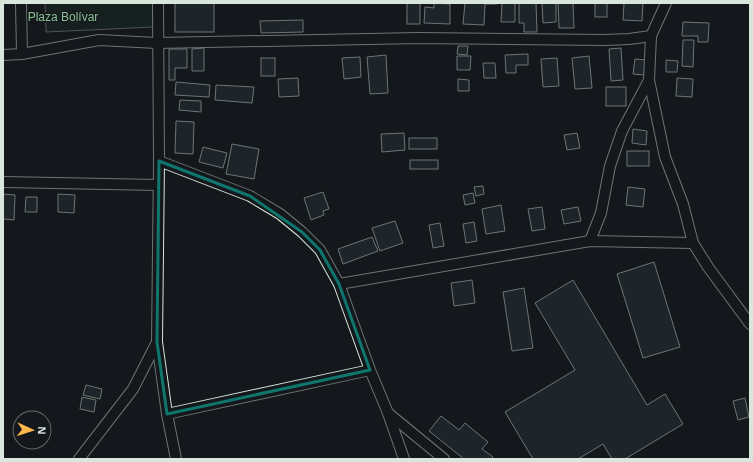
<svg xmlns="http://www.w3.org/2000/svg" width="753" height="462" viewBox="0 0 753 462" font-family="Arial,sans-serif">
	<rect width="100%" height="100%" fill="#14181c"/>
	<path fill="#1a2d24" stroke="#939e99" d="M45,3H153V27L46,32Z"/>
	<g fill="#2c363c" stroke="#d8e6dc">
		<rect x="175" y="3" width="39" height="29"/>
		<rect x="407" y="3" width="13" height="21"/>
		<path d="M434,3L450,4V24L424,23L425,7L434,8Z"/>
		<path d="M465,3H497V4H485L484,25L463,24Z"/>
		<path d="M502,3H515V22H501Z"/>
		<path d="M519,3H536L537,32H524V23H519Z"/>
		<path d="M542,3H556V22L543,23Z"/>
		<path d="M558,3H573L574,28H559Z"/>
		<rect x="595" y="3" width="12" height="14"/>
		<path d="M624,3H643L642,21L623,20Z"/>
		<path d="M303,20V32L261,33L260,21Z"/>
		<path d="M683,22L709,23L708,42H698V36H682Z"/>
		<path d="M683,40H694L693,67L682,66Z"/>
		<path d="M458,46H468L467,55L457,54Z"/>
		<path d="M204,48V71H192V49Z"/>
		<path d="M621,48L623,80L611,81L609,49Z"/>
		<path d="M169,49H187V68H175V80H169Z"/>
		<path d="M528,54V65H516V73H506L505,55Z"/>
		<path d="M386,55L388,93L370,94L367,57Z"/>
		<path d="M457,56H471L470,70H457Z"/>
		<path d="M589,56L592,88L575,89L572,58Z"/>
		<path d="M360,57L361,77L344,79L342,58Z"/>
		<rect x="261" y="58" width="14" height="18"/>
		<path d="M557,58L559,86L543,87L541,59Z"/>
		<path d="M635,59L646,60L644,75L633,74Z"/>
		<path d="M666,60L678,61L677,72H666Z"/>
		<path d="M483,63H495L496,78H484Z"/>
		<path d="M298,78L299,96L279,97L278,79Z"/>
		<path d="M677,78L693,79L692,97L676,96Z"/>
		<path d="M458,79L469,80V91H458Z"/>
		<path d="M176,82L210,85L209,97L175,95Z"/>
		<path d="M216,85L254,87L252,103L215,100Z"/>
		<rect x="606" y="87" width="20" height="19"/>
		<path d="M180,100L201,101V112L179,110Z"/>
		<path d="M176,121L194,122L193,154L175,153Z"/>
		<path d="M633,129L647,131L646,145L632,143Z"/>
		<path d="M404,133L405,150L382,152L381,134Z"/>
		<path d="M577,133L580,148L567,150L564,135Z"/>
		<rect x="409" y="138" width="28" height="11"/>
		<path d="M232,144L259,149L254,179L226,174Z"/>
		<path d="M203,147L227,153L223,168L199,162Z"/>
		<rect x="627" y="151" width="22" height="15"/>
		<rect x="410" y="160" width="28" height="9"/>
		<path d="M483,186L484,194L476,196L474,187Z"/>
		<path d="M628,187L645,189L643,207L626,205Z"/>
		<path d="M323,192L329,209L323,211L324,215L311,220L304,198Z"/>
		<path d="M473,193L475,203L465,205L463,195Z"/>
		<path d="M3,194L15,195L14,220L3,219Z"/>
		<path d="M58,194L75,195L74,213L58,212Z"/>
		<path d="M26,197H37V212H25Z"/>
		<path d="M501,205L505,231L486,234L482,209Z"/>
		<path d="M542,207L545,229L532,231L528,209Z"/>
		<path d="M578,207L581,221L564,224L561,210Z"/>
		<path d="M395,221L403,243L380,251L372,228Z"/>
		<path d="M474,222L477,241L466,243L463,224Z"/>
		<path d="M440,223L444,246L433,248L429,225Z"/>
		<path d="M372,237L378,251L343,264L338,249Z"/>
		<path d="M654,262L680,347L643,358L617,274Z"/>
		<path d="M472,280L475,303L454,306L451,283Z"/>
		<path d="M573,280L647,405L665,394L683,424L625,459H612L603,444L578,459H533L505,412L575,370L535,303Z"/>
		<path d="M524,288L533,348L512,351L503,292Z"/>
		<path d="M86,385L102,389L100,399L83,395Z"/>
		<path d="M82,397L96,400L94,412L80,409Z"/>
		<path d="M745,398L749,417L738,420L733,401Z"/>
		<path d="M441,416L459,430L465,423L488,442L482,449L493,457L491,459H464L429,431Z"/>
	</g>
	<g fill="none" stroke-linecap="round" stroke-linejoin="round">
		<g stroke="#d8e6dc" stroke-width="12">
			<g id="minor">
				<path d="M21,3L22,54"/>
				<path d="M158,3L159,161L157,342L167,414L176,459"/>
				<path d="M3,55L22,54L99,40L157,43L419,38L605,40L629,39L651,36"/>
				<path d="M649,80L665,157L683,204L693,243L708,267L750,324"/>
				<path d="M159,161L250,196L280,214L302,232L320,250L339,284L370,370L388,413L404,459"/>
				<path d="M3,182L158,185"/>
				<path d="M590,241L601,213L610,166L622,131L649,80L651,36L666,3"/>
				<path d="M339,284L590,241L693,243"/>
				<path d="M388,413L444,459"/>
				<path d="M167,414L370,370"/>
				<path d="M79,459L133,389L157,342"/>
			</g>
		</g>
		<use href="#minor" stroke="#14181c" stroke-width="10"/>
	</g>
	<path d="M0 0H753V462H0ZM159,161L250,196L302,232L320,250L339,284L370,370L167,414L157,342Z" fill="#14181c" fill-opacity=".55" fill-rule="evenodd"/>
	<path fill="none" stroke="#0f766e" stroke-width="3" stroke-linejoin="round" d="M159,161L250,196L302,232L320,250L339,284L370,370L167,414L157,342Z"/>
	<g text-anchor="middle" stroke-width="3" stroke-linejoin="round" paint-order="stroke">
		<g font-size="12" fill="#8ac095" stroke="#14181c">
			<text x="63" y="21">Plaza Bolívar</text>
		</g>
	</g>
	<rect width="753" height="462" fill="none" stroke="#d8e6dc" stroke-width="8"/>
	<g transform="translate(32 430) rotate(93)"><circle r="19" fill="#14181c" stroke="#626a69"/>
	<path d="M0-3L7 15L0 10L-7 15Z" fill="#ffb74d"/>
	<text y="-6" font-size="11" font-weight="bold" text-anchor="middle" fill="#d8e6dc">N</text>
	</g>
</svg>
